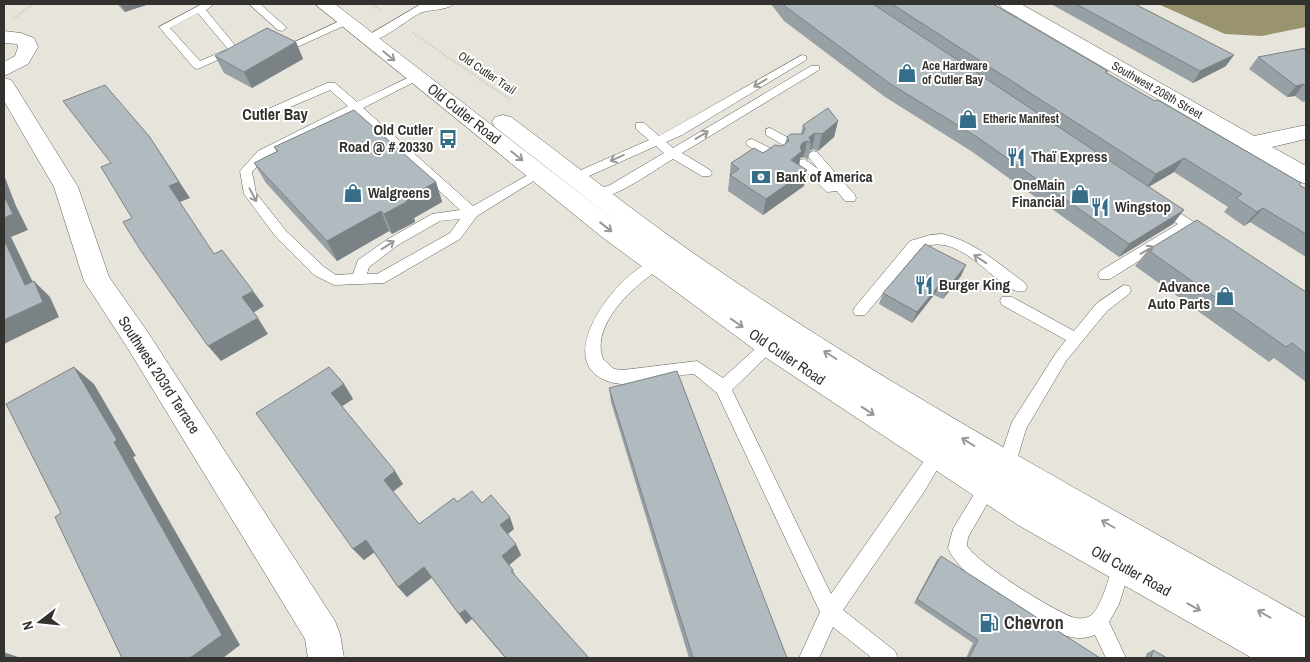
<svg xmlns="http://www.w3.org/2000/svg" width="1310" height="662" viewBox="0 0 1310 662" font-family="'Archivo Narrow',sans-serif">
	<rect width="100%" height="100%" fill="#e7e5db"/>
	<path fill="#9a9370" d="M1158,4H1306V27L1262,36L1225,34Z"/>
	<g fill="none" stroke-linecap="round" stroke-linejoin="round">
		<g stroke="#626158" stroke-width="1">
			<g id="lane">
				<path d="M202,4H214L206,10L239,50L198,69L194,68L159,27ZM198,13L228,49L200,61L170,28Z"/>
				<path d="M249,4H260L287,28L282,31L278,30Z"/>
				<path d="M421,4H454C445,11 430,9 420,13C406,20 379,45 363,41L362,39Z"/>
				<path d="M346,18L350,19V23L293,49L289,50L284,47Z"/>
				<path d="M802,55L806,56V60L682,135L666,142L673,148L811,66H819V70L682,153L710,170L712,173L710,176H702L673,159C657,168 612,202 594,197L593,194L594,191L610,185L664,153L656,146L580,180H572L570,177L572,174L649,140L636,129V123H644L659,136Z"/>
				<path d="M416,74L422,77L420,79L363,108L473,206L535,171H543L545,174L477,216L460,239L384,283L334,285L314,275L276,237L244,194L240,171L258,151L348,106L330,90L260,120L256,121L250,117L327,83H335L357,102ZM354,112L460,210L432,214L388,239L358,260L353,274L336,275L324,267L286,231L256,193L252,172L266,157ZM460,219L450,233L377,274H367L369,267L398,245L440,221Z"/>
				<path d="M770,128L798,143L800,146L798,149H790L766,135V129Z"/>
				<path d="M752,139L782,154L784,157L778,161L774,160L748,146L746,143L748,140Z"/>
				<path d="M813,151L817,152L855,195L856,198L855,201H845L837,191L827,192L800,166L798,163L800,160L804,159L818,169L807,155Z"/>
				<path d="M1162,202L1210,232L1212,235L1210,238H1200L1188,230L1110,279H1100L1098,275L1100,271L1178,224L1157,210L1155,207Z"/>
				<path d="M942,234C974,241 999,264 1025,283L1027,287L1025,291C1001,299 963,226 920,249L865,315H855L853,311L855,307L910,241L930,235Z"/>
				<path d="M655,260L660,261L662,265L660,269C634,285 590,325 603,359L614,369L623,370L697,361L723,378L764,341L769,339L774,341L777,345L774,349L732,390L831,594L931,451L937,448L943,451L945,456L924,492L843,610L895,651L898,658H872L833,627L819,658H799L820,612L717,393L694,374C668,375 639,388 614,383C545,367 617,271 655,260Z"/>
				<path d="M1124,285L1129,286L1131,290L1129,294L1107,311L1066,361L1026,429L1015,466L1017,470L1014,476L1008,478L1002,476L997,466L1012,422L1056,353L1066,340L1002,305L1000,301L1002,297H1012L1074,331L1097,303Z"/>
				<path d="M988,479L994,481L997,487L968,537L967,546C980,565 1049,608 1072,617C1076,619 1086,619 1090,616C1103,607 1110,571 1116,556L1123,554L1130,556L1132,563L1119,604L1109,622L1126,658H1106L1095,635C1085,639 1074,639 1064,635C1032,616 962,582 948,548L953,529L982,481Z"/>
			</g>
		</g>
		<g stroke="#626158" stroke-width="1">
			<g id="street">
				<path d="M999,4H1021L1254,136L1306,125V139L1272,147L1306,166V184L1298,181L1002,8Z"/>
				<path d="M4,31L21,33L34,38L38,47L28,64L4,76V62L15,56L18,47L17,44L4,43Z"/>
				<path d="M4,78L11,80L14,84L78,187L109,277L147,331L335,621L340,634L344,658H308L305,639L127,347L84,281L54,187L4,101Z"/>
			</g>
		</g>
		<g stroke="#626158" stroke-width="1">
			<path id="secondary" d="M315,4H335L622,226L495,127L492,122L495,117L503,115L511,117C578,167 643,219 712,266C902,396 1106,505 1306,618L1305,658H1252L1018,525L759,353L602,237Z"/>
		</g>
		<g stroke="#a9a8a0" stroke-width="2.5" stroke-dasharray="0.5 2.5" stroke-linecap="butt">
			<path d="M371,4L381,11"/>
			<path d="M14,18L33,4"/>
			<path d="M413,33L512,101"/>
		</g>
		<use href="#lane" fill="#fff" fill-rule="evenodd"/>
		<use href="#street" fill="#fff" fill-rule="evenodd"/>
		<use href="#secondary" fill="#fff" fill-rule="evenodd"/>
	</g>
	<g fill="#97a0a4">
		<path d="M117,4H149L125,12Z"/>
		<path d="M771,4H993L1106,73L1155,101L1301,183L1299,185L1306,189V257L1250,222L1244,226L1224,212L1228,207L1174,172L1149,187L1173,224L1119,257L971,151L885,97L784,21Z"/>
		<path d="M1051,4H1135L1226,66L1193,83Z"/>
		<path d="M296,42L303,59L252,88L224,73L215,56Z"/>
		<path d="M1306,48V101L1303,102L1295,96L1287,97L1249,69L1258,57Z"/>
		<path d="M838,121L834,137L818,151L812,149L810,151L808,160L804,157L800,158L799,165L804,186L763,215L728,191L731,163L782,146L785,144L787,137L801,134L803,125Z"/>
		<path d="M274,147L436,182L442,202L414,218L415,222L392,234L389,231L337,261L266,183L254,163L277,152Z"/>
		<path d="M1148,250L1306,292V382L1274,358L1269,362L1135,266Z"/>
		<path d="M961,276L943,299L934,295L912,323L879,304L883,293Z"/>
		<path d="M329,367L344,384L353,399L342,406L403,484L393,492L419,524L457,502L482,503L514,529L508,534L521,555L509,565L513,570L516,577L589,658H505L472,619L466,624L432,578L407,597L398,587L374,552L364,560L353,549Z"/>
		<path d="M609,388L787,658H689L611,402Z"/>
		<path d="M941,556L1100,658H966L973,643L914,603L937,560Z"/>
		<path d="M1153,650L1167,658H1145L1147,653Z"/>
	</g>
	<g fill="#7b8286">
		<path d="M120,4H149L125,12Z"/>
		<path d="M296,42L303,59L252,88L244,72Z"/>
		<path d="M1234,55L1226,66L1193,83L1200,71Z"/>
		<path d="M1304,84L1295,96L1287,97L1296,86Z"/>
		<path d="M838,121L834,137L818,151L822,134Z"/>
		<path d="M815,133L812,149L810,151L811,143L809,137Z"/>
		<path d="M149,136L190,198L180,202L226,270L169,186Z"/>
		<path d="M807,141L804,157L800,158L799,167L791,160L800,148L802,143Z"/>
		<path d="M1184,158L1174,172L1146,188L1156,174Z"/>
		<path d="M807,170L804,186L763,215L766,199Z"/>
		<path d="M4,175L16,206L28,230L11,237L42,301L25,285L4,240Z"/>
		<path d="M436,182L442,202L414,218L415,222L392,234L384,214L405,199Z"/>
		<path d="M1263,208L1250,222L1244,226L1257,212Z"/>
		<path d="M1184,210L1173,224L1119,257L1129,244Z"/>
		<path d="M381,211L389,231L337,261L327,241Z"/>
		<path d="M966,265L961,276L943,299L948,288Z"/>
		<path d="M34,281L50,297L59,317L4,344V320Z"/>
		<path d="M940,284L934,295L912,323L917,312Z"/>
		<path d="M253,291L264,306L253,313L242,297Z"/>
		<path d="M258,318L268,334L221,361L208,346Z"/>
		<path d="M74,367L94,384L136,456L133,457L240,645L223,658H190L114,442Z"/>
		<path d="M344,384L353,399L341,407L331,393Z"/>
		<path d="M395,471L403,484L392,492L384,480Z"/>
		<path d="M510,517L514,529L505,536L500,525Z"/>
		<path d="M366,540L376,551L364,560L353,549Z"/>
		<path d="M516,544L521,555L507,567L502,556Z"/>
		<path d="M424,567L432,577L407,597L398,587Z"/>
		<path d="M465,610L472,619L466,624L459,614Z"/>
		<path d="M6,653L21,658H5Z"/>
	</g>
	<g fill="#b0babf" stroke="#7b8286">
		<path d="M783,4H873L1184,210L1129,244L977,137L889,83L786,7Z"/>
		<path d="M892,4H993L1108,71L1105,72L1155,101L1158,100L1301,183L1299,185L1306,189V234L1263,208L1257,212L1236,198L1242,194L1184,158L1156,174Z"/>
		<path d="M1076,4H1135L1234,55L1200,71Z"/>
		<path d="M267,28L296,42L244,72L215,56Z"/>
		<path d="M1306,48V86L1304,84L1296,86L1258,57Z"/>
		<path d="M105,85L149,136L179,182L169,186L214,254L222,250L253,291L242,297L258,318L208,346L141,251L123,222L132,218L101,167L111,163L63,101Z"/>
		<path d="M828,108L838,121L822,134L815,133L809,137L811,143L807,141L802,143L800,148L802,151L791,160L807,170L766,199L730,175L739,169L731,163L754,148L763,153L775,145L782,146L789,141L787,137L791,134H803L805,129L803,125Z"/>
		<path d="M354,110L436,182L405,199L408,201L384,214L381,211L327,241L254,163L278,151L274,147Z"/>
		<path d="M4,196L13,214L4,218Z"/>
		<path d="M1197,220L1306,292V354L1292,343L1286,347L1148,250Z"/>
		<path d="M4,240L25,285L34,281L43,302L4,320Z"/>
		<path d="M925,244L966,265L948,288L940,284L917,312L883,293Z"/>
		<path d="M74,367L117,440L114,442L222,635L190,658H122L55,517L61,513L6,404Z"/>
		<path d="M329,367L344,384L331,393L395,471L384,480L419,524L454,498L457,502L472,491L482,503L491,495L510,517L500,525L516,544L502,556L513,570L511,571L589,658H506L465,610L459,614L424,567L398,587L366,540L353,549L256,413Z"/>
		<path d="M677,371L787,658H693L609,388Z"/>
		<path d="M941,556L1100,658H969L978,640L917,599Z"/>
		<path d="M1153,650L1167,658H1151Z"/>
		<path d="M6,653L5,658H4V654Z"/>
	</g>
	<defs><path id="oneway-shaft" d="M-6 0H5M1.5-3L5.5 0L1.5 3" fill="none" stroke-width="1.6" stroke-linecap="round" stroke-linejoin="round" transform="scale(1.25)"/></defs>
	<g stroke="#999896">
		<use href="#oneway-shaft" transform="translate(389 56) rotate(39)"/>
		<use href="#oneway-shaft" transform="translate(760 83) rotate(149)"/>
		<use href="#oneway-shaft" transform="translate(702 135) rotate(-31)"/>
		<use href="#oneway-shaft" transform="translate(517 156) rotate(39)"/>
		<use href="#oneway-shaft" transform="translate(617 158) rotate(156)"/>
		<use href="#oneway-shaft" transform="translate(253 195) rotate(62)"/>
		<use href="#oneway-shaft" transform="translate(606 227) rotate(38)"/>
		<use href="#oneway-shaft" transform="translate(388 245) rotate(-33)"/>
		<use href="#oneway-shaft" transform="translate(1147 250) rotate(-31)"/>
		<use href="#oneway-shaft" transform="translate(980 259) rotate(-146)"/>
		<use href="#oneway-shaft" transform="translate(737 323) rotate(35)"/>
		<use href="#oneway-shaft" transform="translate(830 355) rotate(-148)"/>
		<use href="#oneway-shaft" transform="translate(868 411) rotate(33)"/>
		<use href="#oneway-shaft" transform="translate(968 442) rotate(-148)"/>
		<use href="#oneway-shaft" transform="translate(1108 524) rotate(-150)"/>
		<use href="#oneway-shaft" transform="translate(1194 607) rotate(29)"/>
		<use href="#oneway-shaft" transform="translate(1264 614) rotate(-150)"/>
	</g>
	<defs>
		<g id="shop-bare" transform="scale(1.5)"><path d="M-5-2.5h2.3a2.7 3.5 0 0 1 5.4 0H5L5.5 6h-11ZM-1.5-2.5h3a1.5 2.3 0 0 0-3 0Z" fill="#366d88" stroke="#fff" stroke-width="2.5" paint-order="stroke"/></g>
		<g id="bus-bare" transform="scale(1.5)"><path d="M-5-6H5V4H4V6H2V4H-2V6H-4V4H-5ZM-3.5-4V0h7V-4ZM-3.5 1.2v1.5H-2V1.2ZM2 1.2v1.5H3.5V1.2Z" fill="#366d88" stroke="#fff" stroke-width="2.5" paint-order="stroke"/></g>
		<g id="restaurant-bare" transform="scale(1.5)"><path d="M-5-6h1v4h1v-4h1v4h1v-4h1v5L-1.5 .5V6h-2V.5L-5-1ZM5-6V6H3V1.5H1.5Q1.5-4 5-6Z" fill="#366d88" stroke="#fff" stroke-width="2.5" paint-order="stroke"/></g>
		<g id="bank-bare" transform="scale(1.5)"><path d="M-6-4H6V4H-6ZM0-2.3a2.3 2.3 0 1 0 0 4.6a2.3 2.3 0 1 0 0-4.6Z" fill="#366d88" stroke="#fff" stroke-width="2.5" paint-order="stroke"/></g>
		<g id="fuel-bare" transform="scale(1.5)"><path d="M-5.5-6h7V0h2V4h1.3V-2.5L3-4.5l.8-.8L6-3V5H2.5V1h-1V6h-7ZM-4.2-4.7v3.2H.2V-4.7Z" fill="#366d88" stroke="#fff" stroke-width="2.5" paint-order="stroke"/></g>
	</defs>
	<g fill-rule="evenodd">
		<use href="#shop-bare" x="907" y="73"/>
		<use href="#shop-bare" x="968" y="119"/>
		<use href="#bus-bare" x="448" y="139"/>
		<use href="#restaurant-bare" x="1016" y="157"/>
		<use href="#bank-bare" x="761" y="177"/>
		<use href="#shop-bare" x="353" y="193"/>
		<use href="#shop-bare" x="1080" y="194"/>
		<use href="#restaurant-bare" x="1100" y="207"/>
		<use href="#restaurant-bare" x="924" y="285"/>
		<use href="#shop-bare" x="1225" y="296"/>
		<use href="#fuel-bare" x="989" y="623"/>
	</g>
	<g text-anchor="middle" stroke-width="4" stroke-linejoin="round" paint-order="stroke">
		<g font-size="12" font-weight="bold" fill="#33322e" stroke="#fff" text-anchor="start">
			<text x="922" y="70">Ace Hardware<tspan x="922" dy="14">of Cutler Bay</tspan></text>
			<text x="983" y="123">Etheric Manifest</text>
		</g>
		<g font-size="12" fill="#33322e" stroke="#fff">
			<text transform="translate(487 73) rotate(34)" y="4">Old Cutler Trail</text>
			<text transform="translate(1157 90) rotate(30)" y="4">Southwest 206th Street</text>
		</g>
		<g font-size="15" fill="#33322e" stroke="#fff">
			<text transform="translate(464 114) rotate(38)" y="5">Old Cutler Road</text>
			<text transform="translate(787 357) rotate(34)" y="5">Old Cutler Road</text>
			<text transform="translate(159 375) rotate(57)" y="5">Southwest 203rd Terrace</text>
			<text transform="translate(1131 571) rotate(29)" y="5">Old Cutler Road</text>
		</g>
		<g font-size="15" font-weight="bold" fill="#33322e" stroke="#fff" text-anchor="start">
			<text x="433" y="135" text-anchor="end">Old Cutler<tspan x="433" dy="17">Road @ # 20330</tspan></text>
			<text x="1031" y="162">Thaï Express</text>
			<text x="776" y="182">Bank of America</text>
			<text x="1065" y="190" text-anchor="end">OneMain<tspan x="1065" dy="17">Financial</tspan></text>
			<text x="368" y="198">Walgreens</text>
			<text x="1115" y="212">Wingstop</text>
			<text x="939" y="290">Burger King</text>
			<text x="1210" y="292" text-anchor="end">Advance<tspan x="1210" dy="17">Auto Parts</tspan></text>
		</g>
		<g font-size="16" font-weight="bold" fill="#33322e" stroke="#fff">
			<text x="275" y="120">Cutler Bay</text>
		</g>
		<g font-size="18" font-weight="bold" fill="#33322e" stroke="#fff" text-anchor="start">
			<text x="1004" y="629">Chevron</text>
		</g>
	</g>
	<rect width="1310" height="662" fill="none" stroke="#33322e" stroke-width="10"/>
	<g transform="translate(40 622) rotate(254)" stroke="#ffffff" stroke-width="4" paint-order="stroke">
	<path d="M0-4L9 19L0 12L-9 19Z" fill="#33322e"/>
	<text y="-8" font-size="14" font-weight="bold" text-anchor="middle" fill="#33322e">N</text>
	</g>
</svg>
